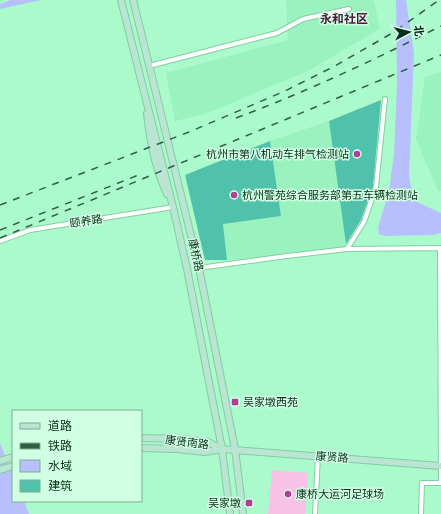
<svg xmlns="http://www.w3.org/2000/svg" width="441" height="514" viewBox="0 0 441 514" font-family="Raleway,'Noto Sans SC',sans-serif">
	<rect width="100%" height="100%" fill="#abfacb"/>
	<g fill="#9af2bf">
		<path d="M286,0H374L380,29L306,72L205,114L175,121L166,73L288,40Z"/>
		<path d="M441,72V191H438L416,139L425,77Z"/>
		<path d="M329,121L347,249L227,260L223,224L281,216L270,141Z"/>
	</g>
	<path fill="#f8c1e7" d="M272,470L308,473L305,514H268Z"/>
	<g fill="#b7c0fd">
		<path d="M11,0H41L0,9V4Z"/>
		<path d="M396,0H406L414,53L409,176L413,197L419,203L441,213V233L433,235L385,236L379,234L378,228L389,191L394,154L397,85Z"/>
		<path d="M0,443L13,475V501H24L29,514H0Z"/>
	</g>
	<g fill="#50c2ab">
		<path d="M381,100L373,186L361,220L346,244L329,121Z"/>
		<path d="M270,141L281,216L223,224L227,260H205L185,175Z"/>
	</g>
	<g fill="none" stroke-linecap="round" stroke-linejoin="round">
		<g stroke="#81cfa2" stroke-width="6">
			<g id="street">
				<path d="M149,66L277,33L303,19L349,9"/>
				<path d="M0,241L30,230L173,207"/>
				<path d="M347,249L364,222L376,187L385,99"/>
				<path d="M199,268L287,256L347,249L440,248L441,483H422L421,514"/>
				<path d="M315,514L318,456"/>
			</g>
		</g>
		<g stroke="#81cfa2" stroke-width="8">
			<g id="secondary">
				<path d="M121,0L173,207L187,269L222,449L230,514"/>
				<path d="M133,0L199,268L235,449L243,514"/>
				<path d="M147,114C150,142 155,168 167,194"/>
				<path d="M141,438L181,439L208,442L222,449"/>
				<path d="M141,448L177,449L205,452L222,449L441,466"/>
				<path d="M0,461L13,457"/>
				<path d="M0,470L13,466"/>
			</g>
		</g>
		<use href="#street" stroke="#fff" stroke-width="4"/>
		<use href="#secondary" stroke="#b9e5d2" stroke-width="6"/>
		<g stroke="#305d45" stroke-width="1.5" stroke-dasharray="7 7" stroke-linecap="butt">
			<path d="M236,118C306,92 374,60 441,26"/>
			<path d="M0,205L189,132L285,91L335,66L394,32L439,0"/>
			<path d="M0,230L141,174"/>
			<path d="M0,238L441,55"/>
		</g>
	</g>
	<g fill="#b13e97" stroke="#d1ffe3" stroke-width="1.5">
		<circle cx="357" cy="154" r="4"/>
		<circle cx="234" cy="195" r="4"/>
		<rect x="231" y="398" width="8" height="8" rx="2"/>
		<circle cx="288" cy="494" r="4"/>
		<rect x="245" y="499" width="8" height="8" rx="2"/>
	</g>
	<g text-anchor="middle" stroke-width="3" stroke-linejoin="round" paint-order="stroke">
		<g font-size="11" fill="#0b2d1c" stroke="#d1ffe3" text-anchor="start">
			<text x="349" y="158" text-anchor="end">杭州市第八机动车排气检测站</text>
			<text x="242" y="199">杭州警苑综合服务部第五车辆检测站</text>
			<text x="243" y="406">吴家墩西苑</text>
			<text x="296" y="498">康桥大运河足球场</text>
			<text x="241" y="507" text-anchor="end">吴家墩</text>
		</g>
		<g font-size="11" fill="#0b2d1c" stroke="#d1ffe3">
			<text transform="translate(86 221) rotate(-9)" y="4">颐养路</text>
			<text transform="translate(196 255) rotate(77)" y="4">康桥路</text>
			<text transform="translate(187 442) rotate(7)" y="4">康贤南路</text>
			<text transform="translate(332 457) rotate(4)" y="4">康贤路</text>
		</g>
		<g font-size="12" font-weight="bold" fill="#501944" stroke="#d1ffe3">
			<text x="344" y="23">永和社区</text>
		</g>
	</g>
	<rect x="12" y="410" width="130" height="92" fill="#d1ffe3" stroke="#82ab93"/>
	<rect x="20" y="423" width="20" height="6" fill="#b9e5d2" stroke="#82ab93"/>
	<text x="48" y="430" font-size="12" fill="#0b2d1c">道路</text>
	<rect x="20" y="443" width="20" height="6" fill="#305d45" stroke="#82ab93"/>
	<text x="48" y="450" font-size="12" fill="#0b2d1c">铁路</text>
	<rect x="20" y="460" width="20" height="12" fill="#b7c0fd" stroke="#82ab93"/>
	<text x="48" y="470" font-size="12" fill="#0b2d1c">水域</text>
	<rect x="20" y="480" width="20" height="12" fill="#50c2ab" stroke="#82ab93"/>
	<text x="48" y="490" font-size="12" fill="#0b2d1c">建筑</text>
	<g transform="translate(409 32) rotate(83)" stroke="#d1ffe3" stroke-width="3" paint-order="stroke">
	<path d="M0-3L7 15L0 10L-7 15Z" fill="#0b2d1c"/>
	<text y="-6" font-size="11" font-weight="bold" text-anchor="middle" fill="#0b2d1c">北</text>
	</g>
</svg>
